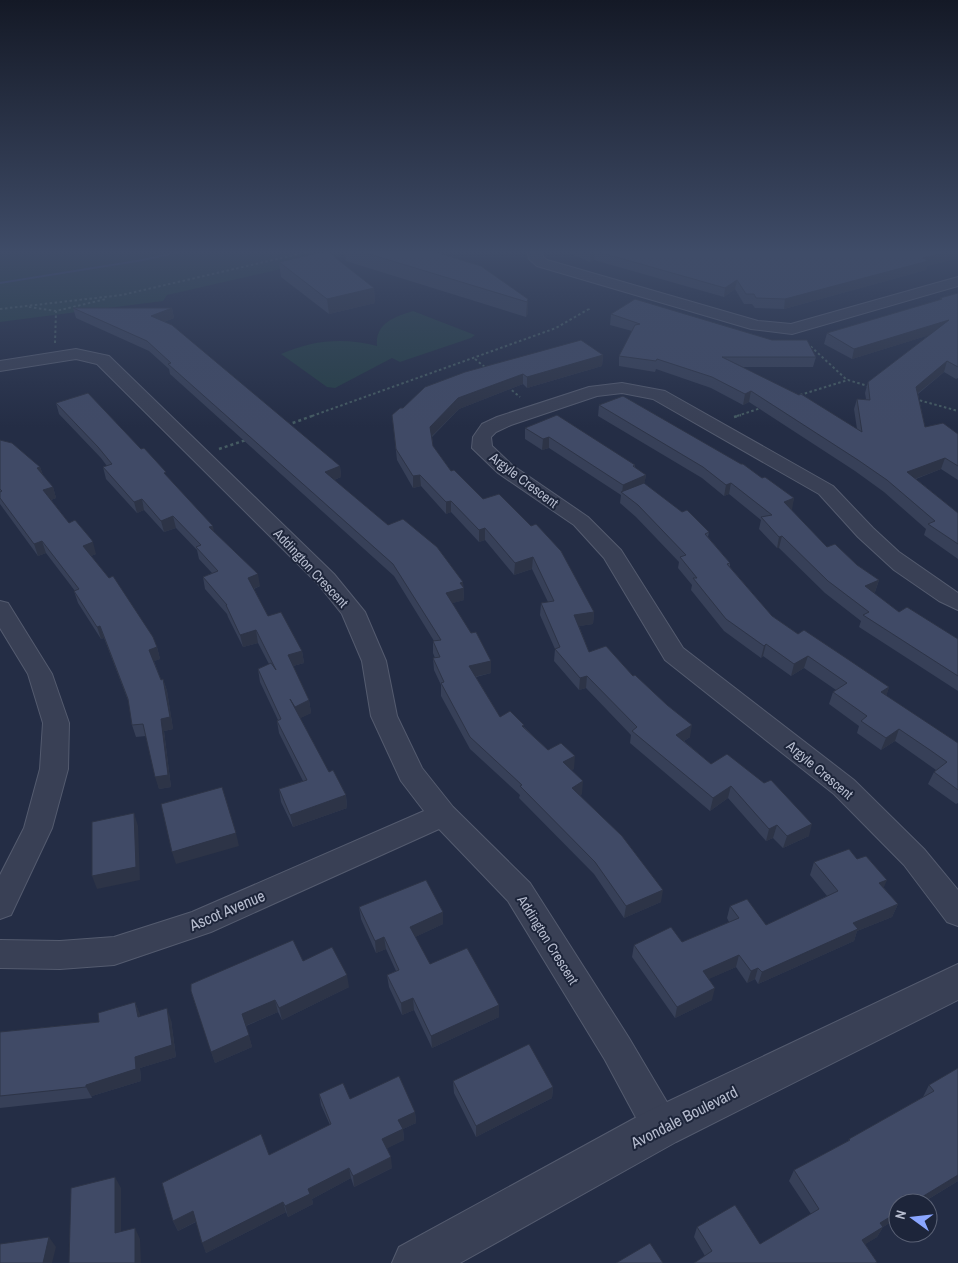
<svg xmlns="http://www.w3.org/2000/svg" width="958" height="1263" viewBox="0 0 958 1263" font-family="'Archivo Narrow',sans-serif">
	<rect width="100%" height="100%" fill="#242d45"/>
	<g fill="#263e46">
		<path d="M0,250H364L167,295L163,301L0,322Z"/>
		<path d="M413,311L475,335L471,338L400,362L392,358L335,388L327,387L281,354C312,340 344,337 377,346C375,323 394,317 413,311Z"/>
	</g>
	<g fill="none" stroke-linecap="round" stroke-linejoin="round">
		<path fill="#34436c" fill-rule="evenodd" d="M183,250H191L143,261L0,284V282L143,259Z"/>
		<g stroke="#545b6f" stroke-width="2">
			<g id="minor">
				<path d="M527,250H541L543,257L547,260L758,321L791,324L958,277V286L792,334L751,329L537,266L529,259Z"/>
				<path d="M76,349L109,356L334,574L365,612L386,661L397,716L422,768L453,807L530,883L629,1038L674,1114L679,1127L674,1140L661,1145L648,1140L605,1060L508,901L439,829L211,932L114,965L60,969L0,968V940L60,941L114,937L192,912L424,811L401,781L371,716L362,661L342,614L318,584L97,364L76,359L0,371V361Z"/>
				<path d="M622,383L665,391L833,486L873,528L899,552L958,593V610L939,601L894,570L858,537L819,494L653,399L622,393L597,396L511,425L496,432L491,437L492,446L512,465L588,517L621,550L683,648L854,780L924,849L958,890V926L947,922L904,865L834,794L665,660L604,558L574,525L498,473L472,448L473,437L482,424L497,417L589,387Z"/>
				<path d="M0,601L8,603L52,674L69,723L68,769L52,828L11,915L0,919V875L24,828L40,769L43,723L28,674L0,628Z"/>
			</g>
		</g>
		<g stroke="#545b6f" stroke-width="2">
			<path id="tertiary" d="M958,964V1000L676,1142L460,1263H392L399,1247L646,1112Z"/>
		</g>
		<g stroke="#455b62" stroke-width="2" stroke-dasharray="2.5 2.5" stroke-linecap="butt">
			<path d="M29,307L56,311L106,299"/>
			<path d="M0,309L122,295L316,250"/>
			<path d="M55,343L56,311"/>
			<path d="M807,343L847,380"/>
			<path d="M475,359L486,368"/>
			<path d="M508,387L520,397"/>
			<path d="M800,395L848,380L871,387"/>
			<path d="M915,399L958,411"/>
			<path d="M312,416L556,328L589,309L588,307"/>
			<path d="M737,416L761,408"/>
		</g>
		<g stroke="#455b62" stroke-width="2.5" stroke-dasharray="3 3" stroke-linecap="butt">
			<path d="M734,417L741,415"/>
			<path d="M287,425L315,415"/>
			<path d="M219,449L246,440"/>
		</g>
		<use href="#minor" fill="#394055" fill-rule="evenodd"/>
		<use href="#tertiary" fill="#394055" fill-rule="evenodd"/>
	</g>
	<g fill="#374058">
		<path d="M345,250H429L528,299V313L526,317L346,261Z"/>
		<path d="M567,250H958V258L927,266L926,270L784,309L755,308L752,304H744L735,289L724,297L594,260L590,262L567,252Z"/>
		<path d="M279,262L374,288L375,303L329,314L281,277Z"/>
		<path d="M958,293V378L956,379L944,372L918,394L925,427L958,434V480L941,469L916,479L958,513V559L924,535L926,529L884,492L855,471L749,402L743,405L711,388L656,369L655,372L619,366V356L632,331L610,325L611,314L816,357L813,367H743L857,429L854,409L857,399H866L865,393L868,382L929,335L852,359L824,344L827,333L940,300V298Z"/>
		<path d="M73,308H172L174,318L164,322L340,466L341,477L334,480L388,525L463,582L464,600L452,603L491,673L476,677L500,717L524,727L548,750L574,769L571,770L582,794L580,795L661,902L624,918L594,874L519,798L520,795L470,749L441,696V685L434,670L433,658H435L433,653V641H434L394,576L170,374L169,369L149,351L76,318Z"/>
		<path d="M603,355L602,366L527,388L523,384L459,409L432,437L433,446L451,471L594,612L593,624L579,626L589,652L633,676L690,737L684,741L711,764L809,836L783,848L773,838L766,841L728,798L710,811L630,743L631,735L586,688L579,690L554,661L555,649L540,615L541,603L548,602L532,569L514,575L485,540L479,542L451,512L446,514L421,486L413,488L397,460L392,415L403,408L425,387Z"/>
		<path d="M56,403L167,477L260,586L254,589L268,616L302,651L304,663L293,666L309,700L311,713L300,718L329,772L346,795L347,808L293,827L281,802L279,789L303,781L279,733L277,721L278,720L260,682L258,669L269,664L258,643L243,647L228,617L227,614L205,589L203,577L212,573L199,559L197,550L176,528L164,532L144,510L137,513L106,479L103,467L107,466L101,458L59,414Z"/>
		<path d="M599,405L762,478L794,498L791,510L827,547L857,565L879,580L875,592L874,593L899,612L958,639V691L859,627L861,621L825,593L779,548H777L759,529L761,520L729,494L724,496L702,478L598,416Z"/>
		<path d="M525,428L635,465V468L646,475L644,484L709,532L708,537L730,563V567L772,616L798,634L889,687L886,696L958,743V803L956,804L928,784L934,772L936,770L895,741L881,750L857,733L859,726L829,704L833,692L836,690L804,668L791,676L763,656L761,658L724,631L691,590L692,585L678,568L679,562L636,517L620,503L621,495L549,448L542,450L525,439Z"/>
		<path d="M0,440L40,467L43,475L53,487L56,498L51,500L69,523L96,554L91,556L157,647L160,659L154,661L161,680L163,679L167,691L173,729L164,731L171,787L159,789L146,736L136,737L132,725L129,703L104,638L101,639L78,603L74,591H75L46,553L38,556L0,504Z"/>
		<path d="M814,862L884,888L898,904L892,917L857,931L854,941L758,984L755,979L747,983L736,967L708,979L712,1000L675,1018L632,957L634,945L682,942L729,922L727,918L730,906L766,925L827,896L810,875Z"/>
		<path d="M359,907L443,924L415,937L430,964L499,1005V1017L432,1048L414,1010L402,1015L389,987L387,975L396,971L386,949L376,953L361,919Z"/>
		<path d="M303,961L349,987L282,1020L278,1012L246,1026L252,1047L215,1063L191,991Z"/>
		<path d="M135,1002L140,1016L171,1020L176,1057L140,1068L141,1081L92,1096V1098L0,1108V1032L99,1022Z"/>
		<path d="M958,1068V1181L883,1227L877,1237L865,1244L877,1262L876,1263H694L705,1256L694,1237L697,1227L760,1244L811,1214L789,1181L794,1170L848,1141L849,1139L923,1097L929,1085Z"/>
		<path d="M453,1081L553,1087L552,1098L476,1137L454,1093Z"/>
		<path d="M319,1094L415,1112L416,1123L403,1129L404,1140L387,1148L392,1168L354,1187L351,1178L312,1199L313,1204L288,1217L286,1212L206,1253L196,1222L178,1231L173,1221L269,1155L330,1125L321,1105Z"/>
	</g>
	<g fill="#2d3447">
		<path d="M956,250H958V258L927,266L926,270L784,309L785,299L923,258Z"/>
		<path d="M595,251L594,260L590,262L591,253Z"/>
		<path d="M737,280L735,289L724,297L725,288Z"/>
		<path d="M374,288L375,303L329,314L327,299Z"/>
		<path d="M528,299V313L526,317L527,302Z"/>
		<path d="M172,308L174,318L153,326L151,316Z"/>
		<path d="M949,320L946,330L852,359L854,349Z"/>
		<path d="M603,355L602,366L527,388V377Z"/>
		<path d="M947,361L944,372L913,397L916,387Z"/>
		<path d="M523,374V384L459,409L430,438V427L458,398Z"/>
		<path d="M751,391L749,402L743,405L745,394Z"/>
		<path d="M549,437V448L542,450L543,439Z"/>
		<path d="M945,458L941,469L904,483L907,472Z"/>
		<path d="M340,466L341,477L326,483L325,472Z"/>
		<path d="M40,467L44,478L37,468Z"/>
		<path d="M420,475L421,486L413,488V476Z"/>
		<path d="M646,475L644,486L622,493L623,485Z"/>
		<path d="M731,483L729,494L724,496L726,485Z"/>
		<path d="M53,487L56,498L46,502L43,490Z"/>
		<path d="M794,498L792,510L781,514L784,502Z"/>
		<path d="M142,499L144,510L137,513L134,502Z"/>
		<path d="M451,501V512L446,514V502Z"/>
		<path d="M173,516L176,528L164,532L161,521Z"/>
		<path d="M213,526L215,537L209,527Z"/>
		<path d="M485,528V540L479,542V530Z"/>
		<path d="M782,536L779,548H777L779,537Z"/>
		<path d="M42,541L46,553L38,556L34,544Z"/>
		<path d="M93,542L96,554L86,558L83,546Z"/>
		<path d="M533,557L532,569L514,575L515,563Z"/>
		<path d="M258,574L260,586L250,590L248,578Z"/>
		<path d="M879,580L875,592L862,598L865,586Z"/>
		<path d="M463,582L464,600L446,605V593L460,583Z"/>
		<path d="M594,612L593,624L573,627L574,615Z"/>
		<path d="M100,626L104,638L101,639L97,627Z"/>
		<path d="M256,630L258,643L243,647L240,635Z"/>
		<path d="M766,644L763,656L761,658L764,646Z"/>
		<path d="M157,647L160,659L152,662L149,650Z"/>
		<path d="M302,651L304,663L289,667L288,655Z"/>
		<path d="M808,656L804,668L791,676L794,664Z"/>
		<path d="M491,661V673L469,678V666Z"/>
		<path d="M587,676L586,688L579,690L580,678Z"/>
		<path d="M163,679L167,691L173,729L164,731L171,787L159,789L155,777L161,719Z"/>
		<path d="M889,687L885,700L881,692Z"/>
		<path d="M309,700L311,713L297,720L295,707Z"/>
		<path d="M692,725L690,737L674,747L676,735Z"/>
		<path d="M899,729L895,741L881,750L886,738Z"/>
		<path d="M575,756L574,769L562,775L563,762Z"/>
		<path d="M583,781L582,794L571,800L572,788Z"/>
		<path d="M731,786L728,798L710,811L713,798Z"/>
		<path d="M346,795L347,808L293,827L290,815Z"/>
		<path d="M134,813L138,826L140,880L97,889L92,876Z"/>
		<path d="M812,824L809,836L783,848L787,836Z"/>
		<path d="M777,825L773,838L766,841L769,829Z"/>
		<path d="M236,833L239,846L176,864L172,852Z"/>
		<path d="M887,880L882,892L879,883Z"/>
		<path d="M663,890L661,902L624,918L626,906Z"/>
		<path d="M898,904L892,917L857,931L854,941L758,984L762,972L853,923Z"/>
		<path d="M443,912V924L411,939L410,927Z"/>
		<path d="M384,937L386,949L376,953L375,941Z"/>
		<path d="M739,955L736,967L700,983L703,971Z"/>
		<path d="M758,968L755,979L747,983L751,971Z"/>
		<path d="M347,975L349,987L282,1020L279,1008Z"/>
		<path d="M715,988L712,1000L675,1018L677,1007Z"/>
		<path d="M413,998L414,1010L402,1015L401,1003Z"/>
		<path d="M275,1000L278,1012L245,1026L242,1014Z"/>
		<path d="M135,1002L140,1014L142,1029L138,1017Z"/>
		<path d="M499,1005V1017L432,1048L431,1036Z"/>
		<path d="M167,1008L171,1020L176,1057L140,1068L141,1081L92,1096V1098L86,1087V1085L135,1057Z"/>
		<path d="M249,1035L252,1047L215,1063L211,1052Z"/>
		<path d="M553,1087L552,1098L476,1137V1126Z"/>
		<path d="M415,1112L416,1123L403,1129L404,1140L384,1150L382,1139L398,1120Z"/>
		<path d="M391,1157L392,1168L354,1187L353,1176Z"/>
		<path d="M349,1168L351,1178L312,1199L313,1204L288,1217L285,1206L308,1189Z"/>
		<path d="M958,1175V1181L922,1203H912Z"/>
		<path d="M115,1177L121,1188V1243L115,1233Z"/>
		<path d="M283,1202L286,1212L206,1253L202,1243Z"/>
		<path d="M193,1211L197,1221L178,1231L173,1221Z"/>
		<path d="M898,1212V1218L883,1227L877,1237L856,1250L862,1240L880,1223Z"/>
		<path d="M135,1228L140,1239L141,1263H135Z"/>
		<path d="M49,1237L56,1247L52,1263H43Z"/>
	</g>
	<g fill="#404a66" stroke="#2d3447">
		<path d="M356,250H429L481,266L528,299L527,302Z"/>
		<path d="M585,250H956L923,258L928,261L785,299L756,298L754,294H746L737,280L725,288L595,251L591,253Z"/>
		<path d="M327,251L374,288L327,299L279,262Z"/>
		<path d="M958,293V367L947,361L916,387L925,427L943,423L958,434V466L945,458L907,472L958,513V544L928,524L935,521L887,480L858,460L751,391L745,394L712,377L657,359L656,361L619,356L635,325L640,324L611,314L635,299L772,340H807L816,357H722L799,395L801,394L862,432L857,399L870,400L868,382L949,320L854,349L827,333L942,299L940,298Z"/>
		<path d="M73,308H172L151,316L172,325L340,466L325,472L388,525L403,519L437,547L463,582L460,583L464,588L446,593L471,633L476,632L491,661L469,666L500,717L510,711L524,725L522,726L548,750L561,743L575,756L563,762L583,781L572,788L622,836L663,890L626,906L595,862L520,786L522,785L470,737L441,683L444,682L433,658L440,657L433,641L441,640L393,564L168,364L171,363L147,341Z"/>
		<path d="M581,340L603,355L527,377L523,374L458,398L430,427L433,446L451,471L454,470L483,499L499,494L531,526L536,524L561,551L594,612L574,615L589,652L606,646L633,676L635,675L667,705L692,725L676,735L711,764L727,754L764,783L771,780L812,824L787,836L777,825L769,829L731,786L713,798L632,731L637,727L587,676L580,678L555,649L560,647L541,603L554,601L533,557L515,563L485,528L479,530L451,501L446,502L420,475L413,476L396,449L392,415L400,408H403L425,387L465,372Z"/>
		<path d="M88,393L141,449L144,448L166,472L164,473L213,526L209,527L258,574L248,578L268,616L281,612L302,651L288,655L309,700L295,707L290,699L329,772L333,770L346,795L290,815L279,789L307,780L277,721L281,719L258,669L271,663L276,670L256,630L240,635L226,605H227L203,577L218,571L196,547L201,545L173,516L161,521L142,499L134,502L103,467L112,464L98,447L56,403Z"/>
		<path d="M623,396L741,464H743L762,478L765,477L794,498L784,502L827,547L835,544L857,565L879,580L865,586L899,612L907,607L958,639V676L863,615L869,612L828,581L782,536L779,537L761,517L772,515L731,483L726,485L703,467L599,405Z"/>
		<path d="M557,415L635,465L633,466L646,475L623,485L549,437L543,439L525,428Z"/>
		<path d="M0,440L12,443L40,467L37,468L53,487L43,490L69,523L75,520L91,539L93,542L83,546L109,578L113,576L153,637L157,647L149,650L161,680L163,679L170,717L161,719L168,775L155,777L143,724L132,725L128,699L100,626L97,627L74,591L79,589L42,541L34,544L0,498V492L2,491L0,489Z"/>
		<path d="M644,483L682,512L687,510L709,532L705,534L730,563L727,564L772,616L798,634L804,630L849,660L889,687L881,692L958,743V790L934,772L947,762L930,750L899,729L886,738L861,721L867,716L833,692L847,683L808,656L794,664L766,644L764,646L726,619L693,578H697L680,557L686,555L638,505L621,492Z"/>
		<path d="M222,787L236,833L172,852L161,804Z"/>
		<path d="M134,813L136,867L92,876V822Z"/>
		<path d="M849,849L857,859L866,856L887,880L879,883L898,904L853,923L858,929L762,972L758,968L751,971L739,955L703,971L715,988L677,1007L634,945L671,927L682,942L739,918L730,906L747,899L766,925L838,891L814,862Z"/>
		<path d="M426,880L443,912L410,927L430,964L467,948L499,1005L431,1036L413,998L401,1003L387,975L399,970L384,937L375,941L359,907Z"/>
		<path d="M293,940L303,961L332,947L347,975L279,1008L275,1000L242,1014L249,1035L211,1052L191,991V984Z"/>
		<path d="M135,1002L138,1017L167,1008L172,1045L135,1057L136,1069L86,1085V1087L0,1096V1032L99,1022L98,1013Z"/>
		<path d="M529,1044L553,1087L476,1126L453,1081Z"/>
		<path d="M958,1068V1175L912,1203H898V1212L880,1223L883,1227L862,1240L877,1262L875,1263H694L712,1251L697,1227L735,1205L760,1244L819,1209L794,1170L850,1140L849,1139L934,1091L929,1085Z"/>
		<path d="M399,1076L415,1112L398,1120L403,1129L382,1139L391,1157L353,1176L349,1168L308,1189L310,1194L285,1206L283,1202L202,1243L193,1211L173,1221L162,1183L261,1134L269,1155L331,1124L319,1094L343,1083L350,1099Z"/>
		<path d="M115,1177V1233L135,1228V1263H69L71,1188Z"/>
		<path d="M49,1237L43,1263H0V1244Z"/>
		<path d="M650,1243L663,1263H616Z"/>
	</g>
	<linearGradient id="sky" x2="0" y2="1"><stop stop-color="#141926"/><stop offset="0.59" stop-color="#3f4c68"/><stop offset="1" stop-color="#3f4c68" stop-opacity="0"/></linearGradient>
	<rect width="958" height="427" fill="url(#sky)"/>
	<g text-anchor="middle" stroke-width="4" stroke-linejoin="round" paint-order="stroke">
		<g font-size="14" fill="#b6bcce" stroke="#1d253a">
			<text transform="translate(524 480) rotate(37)" y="5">Argyle Crescent</text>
			<text transform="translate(311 568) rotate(47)" y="5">Addington Crescent</text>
			<text transform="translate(820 770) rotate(40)" y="5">Argyle Crescent</text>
			<text transform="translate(548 940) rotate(58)" y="5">Addington Crescent</text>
		</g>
		<g font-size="16" fill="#b6bcce" stroke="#1d253a">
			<text transform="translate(227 910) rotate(-23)" y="6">Ascot Avenue</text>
			<text transform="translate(684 1117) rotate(-27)" y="6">Avondale Boulevard</text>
		</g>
	</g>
	<g transform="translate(913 1218) rotate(285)"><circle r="24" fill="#1d253a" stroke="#5a6175"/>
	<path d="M0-4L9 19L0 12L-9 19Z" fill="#8aa6ff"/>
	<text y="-8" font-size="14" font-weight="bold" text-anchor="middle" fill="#b6bcce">N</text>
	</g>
</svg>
